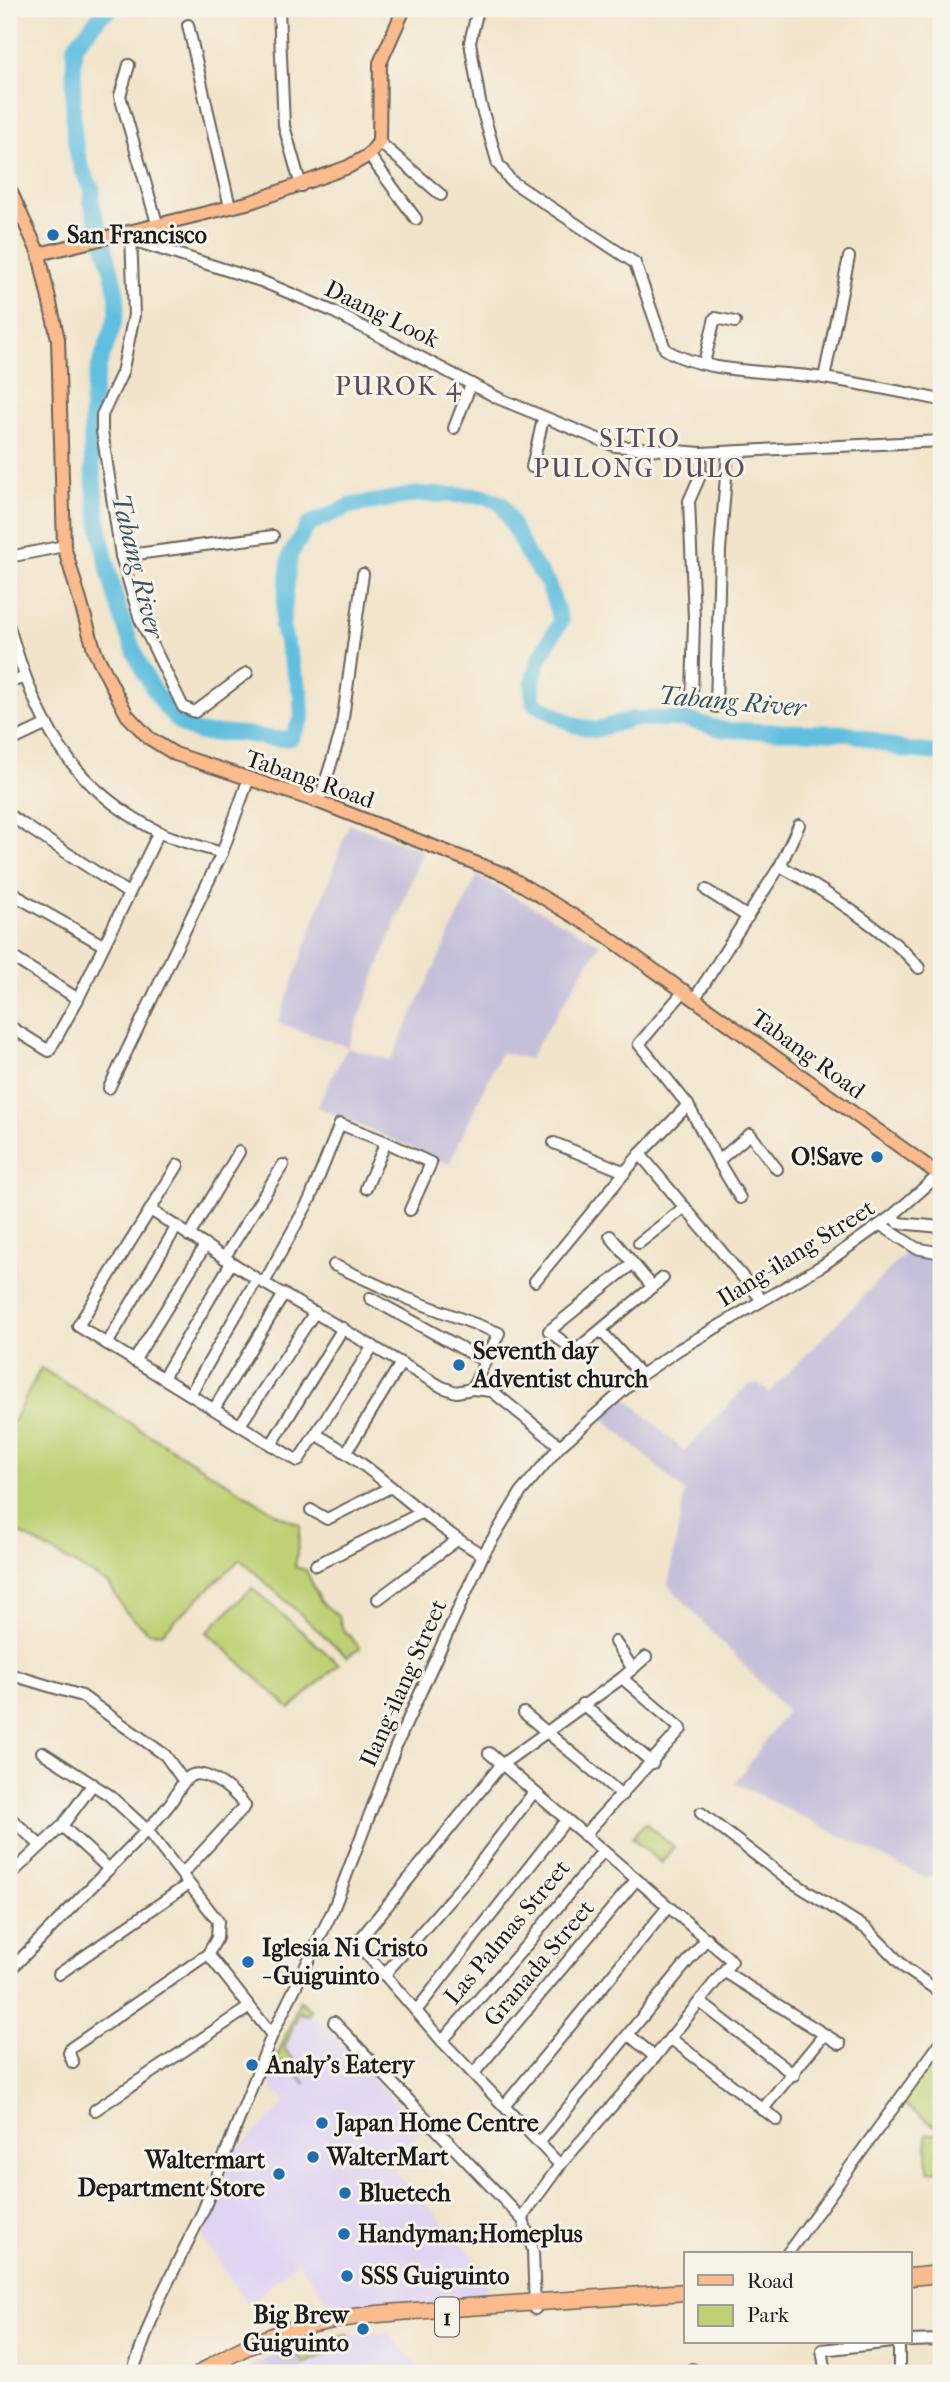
<svg xmlns="http://www.w3.org/2000/svg" width="950" height="2382" viewBox="0 0 950 2382" font-family="'IM FELL French Canon',serif">
	<rect width="100%" height="100%" fill="#f7f3e8"/>
	<filter id="ink" filterUnits="userSpaceOnUse"><feTurbulence type="fractalNoise" baseFrequency=".0143" numOctaves="2"/><feDisplacementMap in="SourceGraphic" scale="14" xChannelSelector="R" yChannelSelector="G"/><feConvolveMatrix kernelMatrix="1 2 1 2 8 2 1 2 1" color-interpolation-filters="sRGB"/></filter>
	<filter id="wash" filterUnits="userSpaceOnUse"><feTurbulence type="fractalNoise" baseFrequency=".00686" numOctaves="4" result="noise"/><feDisplacementMap in="SourceGraphic" scale="28" xChannelSelector="R" yChannelSelector="G"/><feGaussianBlur stdDeviation="1.57" result="paint"/><feColorMatrix in="noise" values="0 0 0 0 0 0 0 0 0 0 0 0 0 0 0 0 0 1.4 0 .05"/><feComposite in="paint" operator="in"/></filter>
	<g filter="url(#wash)">
		<rect width="100%" height="100%" fill="#f1e4ca"/>
		<g fill="#e1d4f3">
			<path d="M300,2000L421,2130L387,2163L482,2265L486,2274L487,2298L335,2312L298,2260L248,2306L203,2237L235,2152L286,2103L268,2082Z"/>
			<path d="M387,2332L424,2373H310L293,2349L337,2335Z"/>
		</g>
		<g fill="#c5c0da">
			<path d="M349,824L423,850L348,1047L278,1023Z"/>
			<path d="M477,876L600,944L529,1059L501,1052L449,1164L317,1107L347,1048L391,1060Z"/>
			<path d="M907,1251L924,1253L941,1266V1290L932,1300L941,1311V1875L925,1878L735,1783L787,1711L668,1585L685,1492L599,1414L622,1394L684,1451L748,1385L759,1384L769,1393Z"/>
			<path d="M291,2350L308,2373H253L248,2366Z"/>
		</g>
		<g fill="#bed174" stroke="#6d7648" stroke-width="2">
			<path d="M41,1368L277,1514L301,1525L295,1567L306,1570L321,1602L338,1616L343,1629L360,1648L347,1657L240,1559L162,1633L148,1632L125,1611L109,1584L9,1527V1429Z"/>
			<path d="M252,1588L339,1664L290,1709L207,1632Z"/>
			<path d="M645,1823L674,1847L661,1863L632,1838Z"/>
			<path d="M300,2000L311,2011L307,2015L299,2012L284,2049L294,2060L290,2065L306,2084L288,2065L275,2062Z"/>
			<path d="M941,2042V2170L928,2171L926,2134H936L938,2128L898,2101Z"/>
			<path d="M347,2334L349,2343L304,2364L293,2349Z"/>
		</g>
		<g fill="none" stroke-linecap="round" stroke-linejoin="round">
			<path stroke="#61bfdf" stroke-width="16" d="M112,9L101,15L74,47C75,94 65,150 93,190L91,200C97,228 115,273 117,298C119,322 104,347 98,370C95,383 92,398 92,412C86,495 116,657 175,718C198,742 218,730 245,734C262,737 273,741 291,738L302,719L301,695L282,627L290,555L309,524L350,506L419,494L484,496L502,504L527,554L548,584L561,621C546,647 527,672 534,703L574,725L595,730L632,719H685L725,730L849,733L904,750L941,753"/>
		</g>
	</g>
	<g filter="url(#ink)">
		<g fill="none" stroke-linecap="round" stroke-linejoin="round">
			<g stroke="#676259" stroke-width="14">
				<g id="minor">
					<path d="M279,9L284,126L301,186"/>
					<path d="M478,9L470,42L480,102L498,164L511,181L635,263L665,349C703,374 778,371 824,378C863,384 902,392 941,400"/>
					<path d="M188,25L230,207"/>
					<path d="M129,65L120,96L157,223"/>
					<path d="M379,142L441,195"/>
					<path d="M369,155L416,219"/>
					<path d="M131,234L134,315L122,373L102,415V431L121,556L140,619L183,707L195,712L247,673"/>
					<path d="M132,240L261,281L332,311L500,399L615,446L701,453L941,441"/>
					<path d="M704,363L715,318L735,322"/>
					<path d="M824,378L849,257"/>
					<path d="M454,428L471,384"/>
					<path d="M532,467L543,419"/>
					<path d="M121,556L273,536"/>
					<path d="M9,557L64,546"/>
					<path d="M9,627C37,720 66,784 157,831C176,841 201,846 222,853"/>
					<path d="M9,682L24,678"/>
					<path d="M692,699L694,618L689,501L700,476L701,453"/>
					<path d="M716,707L720,550L728,452"/>
					<path d="M9,742L47,724"/>
					<path d="M319,802L341,732L363,574"/>
					<path d="M9,815L128,893"/>
					<path d="M780,866L799,825"/>
					<path d="M9,888L23,900L103,945"/>
					<path d="M706,890L748,917"/>
					<path d="M9,955L78,999"/>
					<path d="M685,990L639,1044L688,1105L718,1161L750,1134L777,1169"/>
					<path d="M695,998L780,866C816,885 896,937 919,968"/>
					<path d="M9,1026L49,1051L78,999L159,832"/>
					<path d="M109,1088L222,853L249,778"/>
					<path d="M554,1143L625,1172"/>
					<path d="M640,1154L762,1300"/>
					<path d="M718,1161L740,1198"/>
					<path d="M178,1165L78,1326L298,1461L373,1346"/>
					<path d="M366,1188L386,1142L431,1163L410,1210"/>
					<path d="M152,1211L257,1279L442,1387L456,1392L472,1389"/>
					<path d="M892,1216L898,1223L941,1227"/>
					<path d="M881,1225L916,1248L941,1253"/>
					<path d="M189,1236L239,1152"/>
					<path d="M610,1236L652,1286"/>
					<path d="M639,1243L685,1207"/>
					<path d="M224,1258L283,1165"/>
					<path d="M632,1264L549,1331L575,1351L663,1278"/>
					<path d="M334,1265L406,1298L499,1333L472,1389L492,1391L560,1446"/>
					<path d="M535,1281L640,1154L688,1105"/>
					<path d="M264,1283L310,1199L340,1124L386,1142"/>
					<path d="M370,1298L485,1361"/>
					<path d="M601,1331L641,1375"/>
					<path d="M107,1344L177,1226"/>
					<path d="M134,1361L205,1246"/>
					<path d="M163,1378L231,1263"/>
					<path d="M191,1393L257,1279"/>
					<path d="M214,1409L284,1294"/>
					<path d="M240,1425L315,1312"/>
					<path d="M317,1435C377,1467 423,1521 483,1555"/>
					<path d="M271,1445L343,1328"/>
					<path d="M347,1451L401,1363"/>
					<path d="M311,1510L327,1519L391,1487"/>
					<path d="M316,1565L423,1512"/>
					<path d="M378,1599L457,1540"/>
					<path d="M615,1642L633,1669"/>
					<path d="M9,1674L82,1696L165,1755L183,1780"/>
					<path d="M582,1704L653,1763"/>
					<path d="M524,1713L622,1795"/>
					<path d="M42,1752L109,1795L147,1830L218,1921L217,1938L208,1954L272,2035"/>
					<path d="M489,1753L732,1961L655,2057L560,2165L525,2213L523,2220"/>
					<path d="M701,1813L783,1876L867,1929L905,1968L941,1993"/>
					<path d="M9,1817L40,1845"/>
					<path d="M62,1826L109,1869"/>
					<path d="M584,1835L681,1729L622,1678"/>
					<path d="M9,1876L62,1826L93,1784"/>
					<path d="M9,1971L147,1830C155,1822 162,1814 169,1805C184,1784 186,1763 217,1781C227,1786 239,1797 245,1806L182,1874"/>
					<path d="M725,1972L840,2044"/>
					<path d="M59,1974L187,1885"/>
					<path d="M384,1975L467,1880L534,1792"/>
					<path d="M700,2002L794,2075"/>
					<path d="M416,2011L566,1820"/>
					<path d="M334,2022L523,2220L533,2250L535,2309"/>
					<path d="M629,2035L655,2057"/>
					<path d="M670,2038L777,2120"/>
					<path d="M442,2041L530,1941L603,1851"/>
					<path d="M73,2063L69,2053L71,2048L208,1954"/>
					<path d="M474,2073L636,1880"/>
					<path d="M505,2105L668,1907"/>
					<path d="M95,2110L248,2008"/>
					<path d="M762,2110L823,2036"/>
					<path d="M539,2143L707,1938"/>
					<path d="M560,2165L442,2041L357,1943L501,1765L622,1678L646,1657"/>
					<path d="M787,2254L941,2042"/>
					<path d="M910,2341L941,2340"/>
					<path d="M899,2342V2373"/>
					<path d="M132,2373L158,2302L203,2211L272,2035L333,1910L396,1746L483,1555L521,1492L560,1446L641,1375L678,1350L823,1265L892,1216L941,1173"/>
					<path d="M690,2373L692,2369L701,2373"/>
					<path d="M826,2373L822,2350L892,2342"/>
				</g>
			</g>
			<g stroke="#676259" stroke-width="16">
				<g id="major">
					<path d="M9,188L39,254L58,339L64,546L95,652L127,715L149,738L175,754L319,802L506,875L605,935L941,1176"/>
					<path d="M39,254L251,202L348,167L369,155L379,142L380,63L404,9"/>
				</g>
			</g>
			<g stroke="#676259" stroke-width="19">
				<g id="highway">
					<path d="M910,2277L941,2274"/>
					<path d="M201,2373C287,2314 367,2315 467,2307C540,2302 613,2297 686,2292"/>
				</g>
			</g>
			<use href="#minor" stroke="#fff" stroke-width="10"/>
			<use href="#major" stroke="#fbbb8c" stroke-width="12"/>
			<use href="#highway" stroke="#fbbb8c" stroke-width="16"/>
		</g>
	</g>
	<g fill="#1f6fb2" stroke="#f7f3e8" stroke-width="2.5">
		<circle cx="53" cy="235" r="7"/>
		<circle cx="877" cy="1157" r="7"/>
		<circle cx="459" cy="1365" r="7"/>
		<circle cx="248" cy="1962" r="7"/>
		<circle cx="252" cy="2065" r="7"/>
		<circle cx="322" cy="2123" r="7"/>
		<circle cx="313" cy="2157" r="7"/>
		<circle cx="279" cy="2174" r="7"/>
		<circle cx="345" cy="2193" r="7"/>
		<circle cx="344" cy="2234" r="7"/>
		<circle cx="347" cy="2276" r="7"/>
		<circle cx="363" cy="2329" r="7"/>
	</g>
	<g text-anchor="middle" stroke-width="6" stroke-linejoin="round" paint-order="stroke">
		<rect fill="#f7f3e8" stroke="#5e5c59" stroke-width="2" x="435" y="2297.5" width="24" height="39" rx="5"/>
		<g font-size="23" font-weight="bold" fill="#1c1c1c">
			<text x="447" y="2325">1</text>
		</g>
		<g font-size="24" font-weight="bold" fill="#1c1c1c" stroke="#f7f3e8" text-anchor="start">
			<text x="67" y="243">San Francisco</text>
			<text x="863" y="1165" text-anchor="end">O!Save</text>
			<text x="473" y="1359">Seventh day<tspan x="473" dy="28">Adventist church</tspan></text>
			<text x="262" y="1956">Iglesia Ni Cristo<tspan x="262" dy="28">- Guiguinto</tspan></text>
			<text x="266" y="2073">Analy's Eatery</text>
			<text x="336" y="2131">Japan Home Centre</text>
			<text x="327" y="2165">WalterMart</text>
			<text x="265" y="2168" text-anchor="end">Waltermart<tspan x="265" dy="28">Department Store</tspan></text>
			<text x="359" y="2201">Bluetech</text>
			<text x="358" y="2242">Handyman;Homeplus</text>
			<text x="361" y="2284">SSS Guiguinto</text>
			<text x="349" y="2323" text-anchor="end">Big Brew<tspan x="349" dy="28">Guiguinto</tspan></text>
		</g>
		<g font-size="24" fill="#1c1c1c" stroke="#f7f3e8">
			<text transform="translate(382 314) rotate(26)" y="8">Daang Look</text>
			<text transform="translate(310 779) rotate(19)" y="8">Tabang Road</text>
			<text transform="translate(808 1054) rotate(36)" y="8">Tabang Road</text>
			<text transform="translate(796 1253) rotate(-32)" y="8">Ilang-ilang Street</text>
			<text transform="translate(403 1683) rotate(-66)" y="8">Ilang-ilang Street</text>
			<text transform="translate(507 1932) rotate(-50)" y="8">Las Palmas Street</text>
			<text transform="translate(539 1963) rotate(-50)" y="8">Granada Street</text>
		</g>
		<g font-size="26" letter-spacing="2" fill="#5e4d59" stroke="#f7f3e8">
			<text x="399" y="395">PUROK 4</text>
			<text x="640" y="447">SITIO<tspan x="640" dy="30">PULONG DULO</tspan></text>
		</g>
		<g font-size="26" font-style="italic" fill="#345560" stroke="#f7f3e8">
			<text transform="translate(138 566) rotate(76)" y="9">Tabang River</text>
			<text transform="translate(732 701) rotate(5)" y="9">Tabang River</text>
		</g>
	</g>
	<rect width="950" height="2382" fill="none" stroke="#f7f3e8" stroke-width="35"/>
	<rect x="684" y="2252" width="228" height="91" fill="#f7f3e8" stroke="#9f9d96" stroke-width="2"/>
	<rect x="698" y="2275" width="35" height="10" fill="#fbbb8c" stroke="#9f9d96" stroke-width="2"/>
	<text x="747" y="2288" font-size="21" fill="#1c1c1c">Road</text>
	<rect x="698" y="2305" width="35" height="21" fill="#bed174" stroke="#9f9d96" stroke-width="2"/>
	<text x="747" y="2322" font-size="21" fill="#1c1c1c">Park</text>
</svg>
